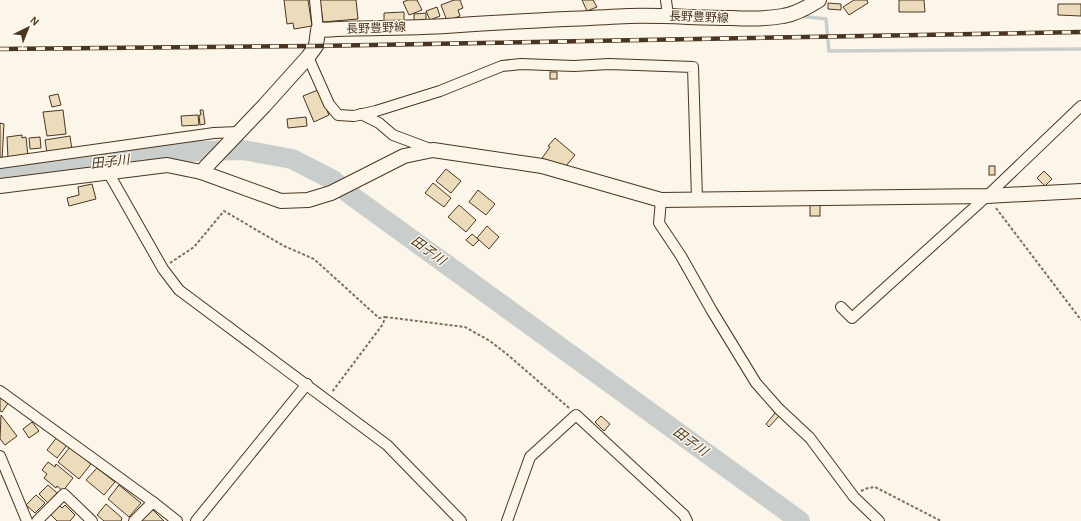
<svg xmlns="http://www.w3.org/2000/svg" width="1081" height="521" viewBox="0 0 1081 521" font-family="Karla,'Noto Sans JP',sans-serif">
	<rect width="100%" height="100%" fill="#fbf6e9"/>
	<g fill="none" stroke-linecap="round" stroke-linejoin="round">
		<path stroke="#c9cecd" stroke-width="3.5" d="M800,16L826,19L829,51L1081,49"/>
		<path stroke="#c9cecd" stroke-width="20" d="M0,174L198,151L243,150L292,159L333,180L352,196L800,521"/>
	</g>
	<g fill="#ecdcbc" stroke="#4a3520">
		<path d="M284,0H308L312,26L294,29L293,23L287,24Z"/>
		<path d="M320,0H356L358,19L323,22Z"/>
		<path d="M408,0H417L422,10L409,15L403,2Z"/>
		<path d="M454,0H460L463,8L458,10L460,16L447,21L441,5Z"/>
		<path d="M582,0H593L597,7L587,11Z"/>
		<path d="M854,0H867L868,3L849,15L843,7Z"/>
		<path d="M899,0H924L925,12H899Z"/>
		<path d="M828,3L841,4V10L828,9Z"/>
		<path d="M1058,4H1081V16L1058,15Z"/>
		<path d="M437,7L440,16L430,20L426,11Z"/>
		<path d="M404,12V22L384,23V13Z"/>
		<path d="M426,13V21L414,22V14Z"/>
		<rect x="550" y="72" width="7" height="7"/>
		<path d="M318,90L329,115L314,122L303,96Z"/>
		<path d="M58,94L61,105L52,107L49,96Z"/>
		<path d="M63,110L66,134L47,136L43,112Z"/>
		<path d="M200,110H203L205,124L200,125L199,115H201Z"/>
		<path d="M198,115L199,125L182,126L181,116Z"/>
		<path d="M306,117L307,126L288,128L287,119Z"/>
		<path d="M0,123L4,124L2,160L0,159Z"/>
		<path d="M22,135V138L26,137L28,156L8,159L7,137Z"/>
		<path d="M70,136L72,150L47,153L45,140Z"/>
		<path d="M40,137L41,148L30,149L29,138Z"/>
		<path d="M555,138L575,155L566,166L540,161L550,147L548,146Z"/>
		<rect x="989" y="166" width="6" height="9"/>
		<path d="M446,169L461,181L451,193L436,181Z"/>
		<path d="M1044,171L1052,179L1045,186L1037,178Z"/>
		<path d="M433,183L451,198L444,207L425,193Z"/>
		<path d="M92,184L96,199L69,206L67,198L79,195L78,187Z"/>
		<path d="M478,190L495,204L486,215L469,202Z"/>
		<rect x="810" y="203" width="10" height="13"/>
		<path d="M459,205L476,220L466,232L448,217Z"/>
		<path d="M487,226L499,237L489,249L477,238Z"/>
		<path d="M472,234L479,240L473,246L466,240Z"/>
		<path d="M0,395L9,402L2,412L0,411Z"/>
		<path d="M775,413L779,416L769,427L766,424Z"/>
		<path d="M1,415L17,436L5,445L0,439Z"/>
		<path d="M601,416L610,424L604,431L595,422Z"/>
		<path d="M32,422L39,431L29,438L23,429Z"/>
		<path d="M57,437L67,445L57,458L47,450Z"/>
		<path d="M70,447L91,464L79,479L58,462Z"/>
		<path d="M48,462L55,467L56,464L73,478L63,491L57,486L56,488L44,478L47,474L42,470Z"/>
		<path d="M97,468L115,482L104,495L86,480Z"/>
		<path d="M48,485L57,493L48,503L39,494Z"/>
		<path d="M119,485L141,503L129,517L108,499Z"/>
		<path d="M36,495L45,503L35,513L26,505Z"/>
		<path d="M106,504L122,518L121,521H104L97,515Z"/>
		<path d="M59,505L62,508L65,505L75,515L70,521H57L50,514Z"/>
		<path d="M152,509L164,521H140Z"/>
	</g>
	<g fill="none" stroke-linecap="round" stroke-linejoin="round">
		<g stroke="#4a3520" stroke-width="12">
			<g id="street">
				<path d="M315,0L318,30"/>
				<path d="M666,0L668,16"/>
				<path d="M308,57L329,104L338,115L354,116L376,111L440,91L502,66L521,64L574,66L609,64L693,67L697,199"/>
				<path d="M361,114L379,123L393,135L433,150"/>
				<path d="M0,163L214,133L238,132"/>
				<path d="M108,172L163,269L179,290L387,445L461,521"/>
				<path d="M661,200L659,223L681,256L712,311L756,383L779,409L810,438L854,497L879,521"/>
				<path d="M841,307L852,318L987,196L1081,106"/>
				<path d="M0,391L153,502L177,521"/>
				<path d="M0,456L27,521"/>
				<path d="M37,521L64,494L92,521"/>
				<path d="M134,521L153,502"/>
				<path d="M196,521L307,384"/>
				<path d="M507,521L530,457L576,415L684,515L687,521"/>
			</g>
		</g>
		<g stroke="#4a3520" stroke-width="16">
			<g id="secondary">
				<path d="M201,172L281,201L308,200L331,193L404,156L433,150L542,166L661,200L987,196L1081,191"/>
				<path d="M0,186L167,165L201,172L264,106L308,57L316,46L318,30C365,27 413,29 460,25C516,21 573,19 629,16C664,15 698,18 732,18C749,19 767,19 783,16C796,14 808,7 819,0"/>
			</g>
		</g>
		<g stroke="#7f6f5c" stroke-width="2" stroke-dasharray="3 2" stroke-linecap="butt">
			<path d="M996,208L1081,320"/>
			<path d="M170,263L194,247L224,211L284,246L314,259L379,318L385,317L383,324L332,392"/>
			<path d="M385,317L465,327L490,341L508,355L569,408"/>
			<path d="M861,491L868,488L875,487L941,521"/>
		</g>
		<use href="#street" stroke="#fbf6e9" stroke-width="10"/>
		<use href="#secondary" stroke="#fbf6e9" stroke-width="14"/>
		<g stroke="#4a3520" stroke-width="4.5">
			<path id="rail" d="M0,49L316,46L1081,32"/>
		</g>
		<use href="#rail" stroke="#fbf6e9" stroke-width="3" stroke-dasharray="9" stroke-linecap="butt"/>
	</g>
	<g text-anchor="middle" stroke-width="3" stroke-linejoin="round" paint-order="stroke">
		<g font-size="12" fill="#4a3520" stroke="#fbf6e9">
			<text transform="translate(699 17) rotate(2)" y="4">長野豊野線</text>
			<text transform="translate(376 28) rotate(-2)" y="4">長野豊野線</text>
		</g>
		<g font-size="13" font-style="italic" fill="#4a3520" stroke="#fbf6e9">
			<text transform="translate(110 161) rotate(-7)" y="5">田子川</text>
			<text transform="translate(429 250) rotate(36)" y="5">田子川</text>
			<text transform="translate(691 441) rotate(36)" y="5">田子川</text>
		</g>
	</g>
	<g transform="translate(28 28) rotate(43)" stroke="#fbf6e9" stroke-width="3" paint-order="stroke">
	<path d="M0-3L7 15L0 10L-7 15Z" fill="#4a3520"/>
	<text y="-6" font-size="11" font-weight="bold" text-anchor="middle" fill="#4a3520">N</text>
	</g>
</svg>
